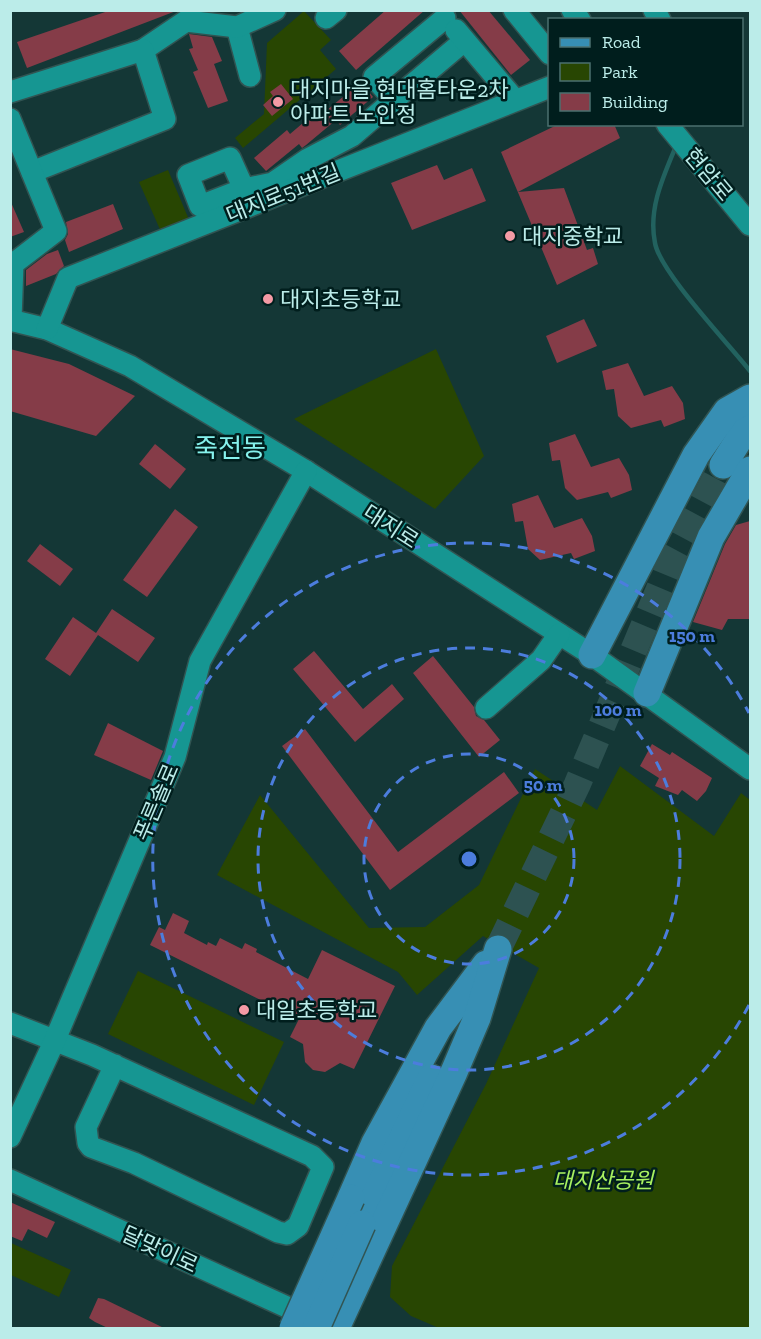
<svg xmlns="http://www.w3.org/2000/svg" width="761" height="1339" viewBox="0 0 761 1339" font-family="'Zilla Slab','Noto Sans KR',serif">
	<rect width="100%" height="100%" fill="#143736"/>
	<g fill="#284602">
		<path d="M304,11L331,40L320,50L336,69L243,148L235,138L264,114L267,43Z"/>
		<path d="M168,170L190,222L162,234L139,182Z"/>
		<path d="M436,349L484,456L435,509L294,419Z"/>
		<path d="M620,766L714,836L741,793L750,800V1328H439L411,1316L390,1297L392,1266L486,1084L539,968L483,936L417,995L398,972L217,875L260,795L369,928L425,927L479,885L535,769L597,810Z"/>
		<path d="M138,971L284,1042L254,1105L108,1034Z"/>
		<path d="M11,1243L71,1270L59,1297L11,1275Z"/>
	</g>
	<g fill="none" stroke-linecap="round" stroke-linejoin="round">
		<path stroke="#22625f" stroke-width="4.5" d="M676,146C663,177 648,209 655,243C660,272 729,344 750,371"/>
	</g>
	<g fill="#853c48">
		<path d="M111,10L176,11L27,68L17,42Z"/>
		<path d="M386,10H425L356,70L339,51Z"/>
		<path d="M459,10H488L530,60L511,75Z"/>
		<path d="M189,34L212,37L222,61L214,64L228,101L208,108L193,72L198,70L189,49L193,48Z"/>
		<path d="M361,82L373,97L340,125L336,120L306,145L302,148L299,144L266,171L254,158L287,130L290,134L323,106L327,110Z"/>
		<path d="M281,84L293,99L272,116L263,105L273,96L270,92Z"/>
		<path d="M559,124H614L620,138L518,192L564,188L587,250L593,248L598,264L557,285L501,152Z"/>
		<path d="M437,165L444,180L472,168L486,201L412,230L391,183Z"/>
		<path d="M10,200L24,232L10,237Z"/>
		<path d="M113,204L123,229L69,252L65,240L68,234L66,222Z"/>
		<path d="M58,250L64,266L56,274L26,286V270L47,254Z"/>
		<path d="M584,319L597,346L557,363L546,336Z"/>
		<path d="M10,349L69,364L135,396L96,436L10,411Z"/>
		<path d="M628,363L644,396L672,386L683,403L685,419L664,427L661,420L631,428L618,416L614,389L606,390L602,371Z"/>
		<path d="M575,434L591,467L619,458L629,475L632,490L611,498L608,492L577,500L565,488L560,460L552,461L549,443Z"/>
		<path d="M155,444L186,469L170,489L139,464Z"/>
		<path d="M538,495L554,528L582,518L592,536L595,551L574,559L571,553L540,560L528,549L523,521L515,522L512,504Z"/>
		<path d="M175,509L198,527L147,597L123,580Z"/>
		<path d="M750,521V619H728L722,630L693,622L725,544L736,525Z"/>
		<path d="M40,544L73,569L60,586L27,561Z"/>
		<path d="M112,609L155,638L138,662L98,635L70,676L45,659L73,617L96,633Z"/>
		<path d="M314,651L363,709L392,684L404,699L355,742L293,669Z"/>
		<path d="M433,656L474,707L476,716L484,720L500,740L479,757L413,673Z"/>
		<path d="M108,723L163,751L151,780L94,755Z"/>
		<path d="M305,729L398,852L504,772L519,793L390,890L282,746Z"/>
		<path d="M652,744L670,755L672,752L712,778L706,791L697,801L682,790L678,795L655,786L659,778L640,766Z"/>
		<path d="M173,913L189,921L184,933L207,945L208,942L216,946L220,938L242,949L245,943L257,949L256,952L308,979L322,950L395,986L354,1069L340,1063L325,1072L313,1070L305,1062L303,1044L290,1037L299,1019L150,945L159,927L165,930Z"/>
		<path d="M10,1202L55,1222L47,1238L28,1229L22,1241L10,1236Z"/>
		<path d="M98,1298L104,1299L166,1329H110L95,1322L89,1318Z"/>
	</g>
	<g fill="none" stroke-linecap="round" stroke-linejoin="round">
		<path stroke="#2d5251" stroke-width="27" stroke-dasharray="27 14" stroke-linecap="butt" d="M498,949L577,785L670,564L723,465"/>
		<g stroke="#315452" stroke-width="24">
			<g id="minor">
				<path d="M514,10L550,54"/>
				<path d="M572,10L580,20"/>
				<path d="M654,10L660,20"/>
				<path d="M326,18L336,10"/>
				<path d="M445,18L374,77L394,100L464,41"/>
				<path d="M237,27L250,76"/>
				<path d="M456,30L515,100"/>
				<path d="M143,50L186,21L237,27L275,10"/>
				<path d="M10,92L143,50L165,119L32,172"/>
				<path d="M10,119L56,231L13,264L11,320"/>
				<path d="M667,124L750,225"/>
				<path d="M244,189L230,158L188,175L200,206L244,189L273,183L308,159L352,136L394,100"/>
				<path d="M10,320L47,329L130,366L306,471L592,655L750,769"/>
				<path d="M47,329L68,278L550,87"/>
				<path d="M486,708L541,660L559,634"/>
				<path d="M10,1023L92,1055L312,1156L323,1167L298,1226L287,1234L278,1232L134,1163L91,1147L88,1143L86,1127L115,1065"/>
				<path d="M10,1137L54,1042L175,757L200,661L306,471"/>
				<path d="M10,1180L313,1319"/>
			</g>
		</g>
		<g stroke="#315452" stroke-width="30">
			<g id="major">
				<path d="M723,465L750,422"/>
				<path d="M592,655L696,455L727,411L750,398"/>
				<path d="M647,693L711,537L750,470"/>
				<path d="M351,1198L375,1143L438,1028L486,964"/>
				<path d="M362,1224L431,1078"/>
				<path d="M336,1328L454,1072L477,1018L498,949"/>
			</g>
		</g>
		<use href="#minor" stroke="#169692" stroke-width="21"/>
		<use href="#major" stroke="#378fb4" stroke-width="27"/>
		<g stroke="#315452" stroke-width="30" stroke-linecap="butt">
			<g id="major-bridge">
				<path d="M293,1328L351,1198"/>
				<path d="M316,1328L362,1224"/>
			</g>
		</g>
		<use href="#major-bridge" stroke="#378fb4" stroke-width="27"/>
	</g>
	<g fill="none" stroke="#4c7ddd" stroke-width="3" stroke-dasharray="10 8">
		<circle cx="469" cy="859" r="105"/>
		<circle cx="469" cy="859" r="211"/>
		<path d="M749 1005A316 316 0 1 1 749 713"/>
	</g>
	<g fill="#f49aa5" stroke="#001e1d" stroke-width="2">
		<circle cx="278" cy="102" r="6"/>
		<circle cx="510" cy="236" r="6"/>
		<circle cx="268" cy="299" r="6"/>
		<circle cx="244" cy="1010" r="6"/>
	</g>
	<g text-anchor="middle" stroke-width="5" stroke-linejoin="round" paint-order="stroke">
		<g font-size="22" fill="#bbece9" stroke="#001e1d" text-anchor="start">
			<text x="290" y="97">대지마을 현대홈타운2차<tspan x="290" dy="25">아파트 노인정</tspan></text>
			<text x="522" y="244">대지중학교</text>
			<text x="280" y="307">대지초등학교</text>
			<text x="256" y="1018">대일초등학교</text>
		</g>
		<g font-size="22" fill="#bbece9" stroke="#001e1d">
			<text transform="translate(709 174) rotate(50)" y="8">현암로</text>
			<text transform="translate(283 193) rotate(-22)" y="8">대지로51번길</text>
			<text transform="translate(391 526) rotate(33)" y="8">대지로</text>
			<text transform="translate(156 802) rotate(-67)" y="8">푸른솔로</text>
			<text transform="translate(160 1249) rotate(25)" y="8">달맞이로</text>
		</g>
		<g font-size="22" font-style="italic" fill="#a8f160" stroke="#001e1d">
			<text x="603" y="1188">대지산공원</text>
		</g>
		<g font-size="26" fill="#86f2ed" stroke="#001e1d">
			<text x="230" y="457">죽전동</text>
		</g>
	</g>
	<circle cx="469" cy="859" r="9" fill="#4c7ddd" stroke="#001e1d" stroke-width="3"/>
	<g font-size="18" text-anchor="middle" font-weight="bold" fill="#4c7ddd" stroke="#001e1d" stroke-width="5" stroke-linejoin="round" paint-order="stroke">
		<text x="692" y="642">150 m</text>
		<text x="618" y="716">100 m</text>
		<text x="543" y="791">50 m</text>
	</g>
	<rect width="761" height="1339" fill="none" stroke="#bbece9" stroke-width="24"/>
	<rect x="548" y="18" width="195" height="108" fill="#001e1d" stroke="#4b706f" stroke-width="1.5"/>
	<rect x="560" y="38" width="30" height="9" fill="#378fb4" stroke="#4b706f" stroke-width="1.5"/>
	<text x="602" y="48" font-size="18" fill="#bbece9">Road</text>
	<rect x="560" y="63" width="30" height="18" fill="#284602" stroke="#4b706f" stroke-width="1.5"/>
	<text x="602" y="78" font-size="18" fill="#bbece9">Park</text>
	<rect x="560" y="93" width="30" height="18" fill="#853c48" stroke="#4b706f" stroke-width="1.5"/>
	<text x="602" y="108" font-size="18" fill="#bbece9">Building</text>
</svg>
